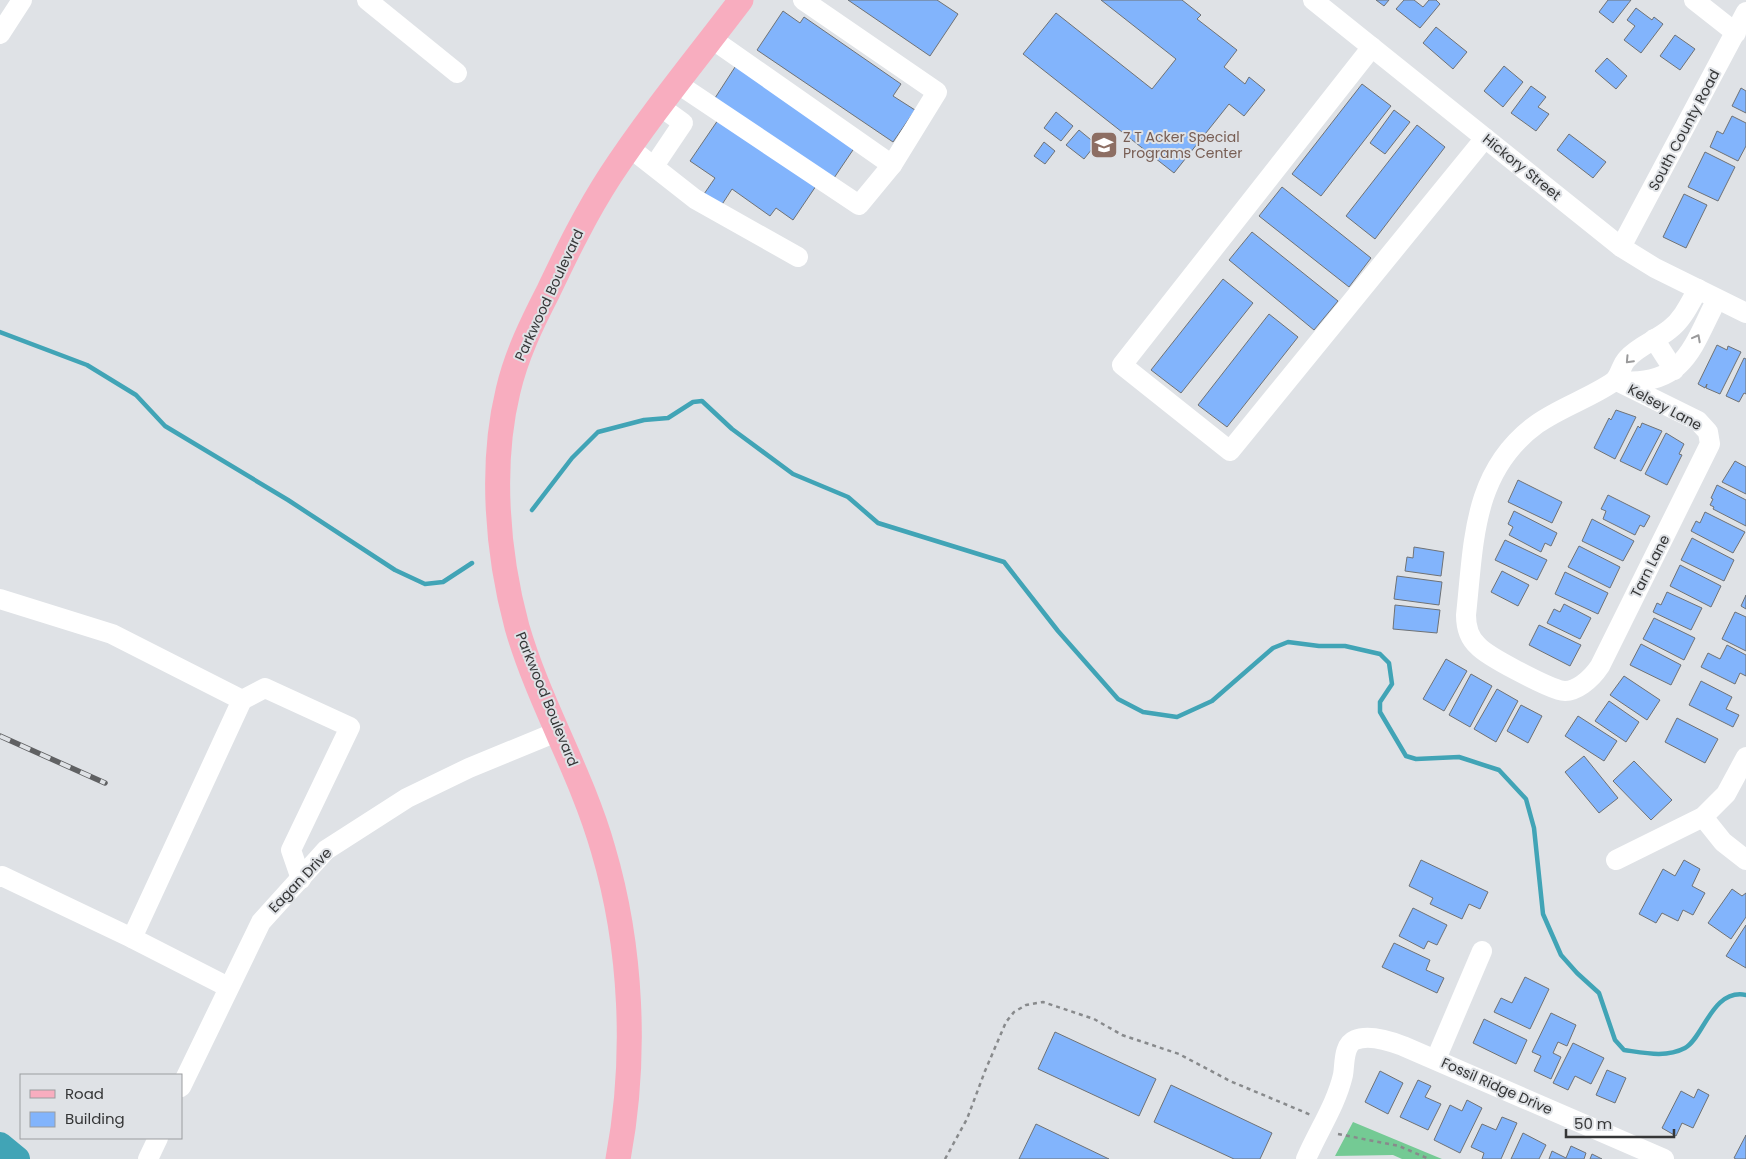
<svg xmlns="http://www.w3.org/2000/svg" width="1746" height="1159" viewBox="0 0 1746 1159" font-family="Poppins,sans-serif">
	<rect width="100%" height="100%" fill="#dfe2e6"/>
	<path fill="#74ca94" d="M1353,1122L1442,1159H1402L1393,1155L1335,1156Z"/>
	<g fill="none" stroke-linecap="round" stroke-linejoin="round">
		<g stroke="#41a4b6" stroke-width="4.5">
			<path d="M0,332L87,365L136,395L165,426L288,500L395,570L425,584L443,582L472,563"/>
			<path d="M532,510L572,458L598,432L644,420L668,418L693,402L702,401L732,429L793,474L848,497L878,523L1004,562L1058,631L1118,699L1143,712L1177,717L1212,701L1273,648L1288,642L1319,646H1345L1380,654L1389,663L1392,684L1380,702V712L1406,756L1416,759L1459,757L1499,770L1526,799L1534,828L1543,914L1561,955L1577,973L1599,993L1615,1040L1624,1050C1645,1053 1666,1058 1685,1048C1703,1039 1712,988 1746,995"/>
		</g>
		<path stroke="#41a4b6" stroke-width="26" d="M0,1145L17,1159"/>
	</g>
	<g fill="#82b4fc" stroke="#6f7275">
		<path d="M848,0H937L958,14L930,56Z"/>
		<path d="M1101,0H1182L1201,15L1197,19L1237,50L1224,67L1245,84L1249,77L1265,90L1244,116L1229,104L1174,173L1023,54L1056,13L1152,89L1176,59Z"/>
		<path d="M1376,0H1389L1384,6Z"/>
		<path d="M1404,0H1414L1423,7L1429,0H1436L1440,4L1420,28L1396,9Z"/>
		<path d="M1608,0H1631L1613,23L1599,12Z"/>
		<path d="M1636,8L1652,20L1654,17L1663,24L1641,53L1624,40L1635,26L1627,20Z"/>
		<path d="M783,11L800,23L804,17L901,84L893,96L915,110L893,142L757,50Z"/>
		<path d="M1436,27L1467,52L1453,69L1423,43Z"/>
		<path d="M1675,35L1695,49L1680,70L1660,56Z"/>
		<path d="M1607,58L1627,76L1616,89L1595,71Z"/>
		<path d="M737,64L857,144L834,178L715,98Z"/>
		<path d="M1504,66L1523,82L1503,107L1484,91Z"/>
		<path d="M1362,84L1391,106L1321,196L1292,174Z"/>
		<path d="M1531,86L1546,97L1538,107L1549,114L1536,131L1511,113Z"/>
		<path d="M1741,88L1746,91V113L1732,106Z"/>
		<path d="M1394,110L1410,122L1385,154L1370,143Z"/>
		<path d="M1056,112L1073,126L1061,141L1044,128Z"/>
		<path d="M1732,116L1746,123V146L1738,161L1710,147L1717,131L1723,134Z"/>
		<path d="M718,120L816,186L793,220L776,208L770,216L732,189L721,206L704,194L715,178L690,161Z"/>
		<path d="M1417,125L1445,147L1375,239L1346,216Z"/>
		<path d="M1079,130L1096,144L1084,159L1066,145Z"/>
		<path d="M1569,134L1606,162L1593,178L1557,150Z"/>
		<path d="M1044,142L1055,151L1045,164L1034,156Z"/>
		<path d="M1705,152L1735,167L1718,201L1688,187Z"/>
		<path d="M1282,187L1371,258L1349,287L1259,216Z"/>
		<path d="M1684,194L1707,205L1686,248L1663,237Z"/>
		<path d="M1252,232L1338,301L1314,330L1229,260Z"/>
		<path d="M1223,279L1253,303L1181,393L1151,370Z"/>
		<path d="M1269,314L1298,337L1227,427L1198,405Z"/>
		<path d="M1717,345L1727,350L1728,346L1741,352L1720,394L1706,388L1707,384L1705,388L1698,384Z"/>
		<path d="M1744,358L1746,359V394L1744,393L1739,402L1726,396Z"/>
		<path d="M1616,410L1636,417L1615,459L1594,448L1609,418L1611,420Z"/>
		<path d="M1642,423L1662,431L1641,471L1620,461L1638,426L1640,428Z"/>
		<path d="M1666,433L1684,444L1679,454L1682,455L1667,485L1645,474Z"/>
		<path d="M1735,461L1746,467V494L1722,482Z"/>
		<path d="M1518,480L1562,502L1552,523L1508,502Z"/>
		<path d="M1717,485L1746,500V526L1713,509L1714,507L1710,505L1713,499L1711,498Z"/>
		<path d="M1608,495L1650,516L1644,527L1640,525L1635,535L1603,519L1606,511L1601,509Z"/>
		<path d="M1514,511L1557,533L1551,546L1545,543L1541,552L1509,535L1513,527L1508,524Z"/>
		<path d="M1705,512L1745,532L1733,553L1691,531L1696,521L1700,523Z"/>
		<path d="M1592,519L1634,541L1623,561L1582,541Z"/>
		<path d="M1692,538L1734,560L1724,581L1681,560Z"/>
		<path d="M1505,540L1547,560L1537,580L1495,560Z"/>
		<path d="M1579,546L1620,567L1610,588L1568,567Z"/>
		<path d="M1414,547L1444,552L1441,576L1405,571L1407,557L1413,558Z"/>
		<path d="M1680,565L1721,586L1711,607L1670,586Z"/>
		<path d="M1502,571L1529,585L1518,606L1491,592Z"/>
		<path d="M1565,572L1608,593L1598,614L1555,594Z"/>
		<path d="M1397,576L1442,582L1439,605L1394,599Z"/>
		<path d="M1667,592L1702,608L1691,630L1653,612L1657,603L1661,605Z"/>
		<path d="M1746,595V609L1741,606Z"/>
		<path d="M1564,604L1591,618L1580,639L1547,623L1554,609L1560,612Z"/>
		<path d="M1395,605L1440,610L1437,633L1393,629Z"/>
		<path d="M1735,612L1746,617V651L1722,639Z"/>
		<path d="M1654,618L1695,638L1684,660L1643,639Z"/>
		<path d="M1539,625L1581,645L1570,666L1529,645Z"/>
		<path d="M1641,644L1681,665L1671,685L1630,665Z"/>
		<path d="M1727,645L1746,655V676L1740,673L1735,684L1701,667L1708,653L1720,659Z"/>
		<path d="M1446,659L1467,671L1444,711L1423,699Z"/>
		<path d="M1471,674L1492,686L1470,727L1449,715Z"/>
		<path d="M1624,676L1660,700L1647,720L1610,695Z"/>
		<path d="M1701,681L1732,697L1726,709L1739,715L1733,727L1689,705Z"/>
		<path d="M1497,689L1518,701L1496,742L1474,729Z"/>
		<path d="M1609,701L1639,722L1626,742L1595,721Z"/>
		<path d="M1521,705L1542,716L1528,743L1507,731Z"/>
		<path d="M1578,716L1617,741L1604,761L1565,736Z"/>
		<path d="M1677,718L1718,739L1705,763L1665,742Z"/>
		<path d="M1584,756L1618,798L1599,813L1565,772Z"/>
		<path d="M1634,761L1672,800L1651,820L1613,781Z"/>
		<path d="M1421,860L1488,892L1480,909L1469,904L1462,919L1430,904L1433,898L1409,886Z"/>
		<path d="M1684,860L1700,869L1692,886L1705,893L1693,915L1683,910L1678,921L1662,913L1656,923L1639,914L1663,869L1675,876Z"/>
		<path d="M1732,889L1742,896L1746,893V917L1731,939L1708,923Z"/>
		<path d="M1413,908L1447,925L1437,945L1428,941L1424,949L1399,936Z"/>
		<path d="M1746,925V968L1726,956Z"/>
		<path d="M1394,943L1430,960L1426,970L1444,978L1437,993L1382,967Z"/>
		<path d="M1525,977L1549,989L1530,1029L1494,1012L1501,998L1512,1003Z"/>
		<path d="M1551,1013L1576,1025L1567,1046L1558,1042L1553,1053L1561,1057L1551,1079L1534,1071L1541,1056L1532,1052Z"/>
		<path d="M1484,1019L1527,1040L1516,1064L1473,1043Z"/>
		<path d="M1055,1032L1156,1079L1139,1116L1038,1069Z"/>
		<path d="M1573,1043L1604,1058L1591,1084L1575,1076L1568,1090L1553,1083Z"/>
		<path d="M1607,1070L1626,1078L1615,1103L1596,1095Z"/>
		<path d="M1380,1071L1403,1083L1388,1114L1365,1102Z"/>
		<path d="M1418,1080L1431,1086L1425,1097L1441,1104L1428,1130L1400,1117Z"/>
		<path d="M1171,1085L1272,1133L1260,1159H1234L1154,1122Z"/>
		<path d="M1698,1089L1709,1095L1693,1128L1682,1123L1676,1136L1662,1128L1681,1091L1694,1098Z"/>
		<path d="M1467,1100L1482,1108L1460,1153L1434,1140L1450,1105L1462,1111Z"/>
		<path d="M1502,1117L1517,1123L1501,1159H1482L1484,1153L1471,1147L1482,1124L1496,1130Z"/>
		<path d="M1036,1124L1109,1159H1019Z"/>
		<path d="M1523,1133L1546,1145L1539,1159H1511Z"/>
		<path d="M1746,1135V1159H1736L1734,1158Z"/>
		<path d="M1571,1146L1586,1153L1584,1159H1549L1552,1151L1566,1158Z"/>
		<path d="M1592,1154L1602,1159H1590Z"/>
	</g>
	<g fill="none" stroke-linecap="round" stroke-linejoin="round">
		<g stroke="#888a8c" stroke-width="2.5" stroke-dasharray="4 4" stroke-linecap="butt">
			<path d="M1338,1134L1399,1146L1429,1159"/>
			<path d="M945,1159L967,1119L985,1071L1006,1022L1014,1012L1026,1005L1043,1002L1094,1019L1122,1035L1179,1054L1230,1081L1311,1115"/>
		</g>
		<g stroke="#fff" stroke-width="20">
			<path d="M367,0L457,73"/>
			<path d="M1313,0L1621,247L1655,268L1746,313"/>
			<path d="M1694,0L1736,33"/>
			<path d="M0,34L22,0"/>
			<path d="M712,39L892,165"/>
			<path d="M1372,47L1122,365L1230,451L1485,138"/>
			<path d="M678,84L859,205L892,165L937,92L803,0"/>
			<path d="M630,148L695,199L798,257"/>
			<path d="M654,166L683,123L661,107"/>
			<path d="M1621,247L1746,12"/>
			<path d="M1654,339L1674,370"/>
			<path d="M1615,380L1698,421L1708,432L1710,444L1600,666C1592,678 1575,695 1559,690C1543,685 1488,657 1478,646C1469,638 1466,626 1466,615C1474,542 1472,471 1537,424C1561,407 1590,398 1613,382C1620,377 1621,365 1627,359C1638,346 1657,340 1670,329C1683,319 1690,303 1698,289"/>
			<path d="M1622,381C1685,386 1693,345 1717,299"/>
			<path d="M0,599L112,634L242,700L132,938"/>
			<path d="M242,700L265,688L350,727L291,850L301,879"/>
			<path d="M1703,817L1723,842L1746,860"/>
			<path d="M1616,860L1703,817L1726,794L1746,757"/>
			<path d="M0,877L2,876L132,938L228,987"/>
			<path d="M1436,1059L1482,951"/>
			<path d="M181,1087L261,922L326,850L407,798L469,768L559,731"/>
			<path d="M148,1159L158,1138"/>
			<path d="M1306,1159C1318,1131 1336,1105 1343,1075C1345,1064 1343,1045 1355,1040C1369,1034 1390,1041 1403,1046L1664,1159"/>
		</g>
		<path stroke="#f8adbf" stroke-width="25" d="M618,1159C637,1059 632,947 603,849C581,772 539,703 517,627C497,553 490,465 508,391C516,356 532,323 548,292C567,252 586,213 610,176C650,115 697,58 741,0"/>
		<g stroke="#606163" stroke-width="5.5">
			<path id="rail" d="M0,736L105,783"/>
		</g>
		<use href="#rail" stroke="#dfe2e6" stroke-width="4" stroke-dasharray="11" stroke-linecap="butt"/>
	</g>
	<defs><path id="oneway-chevron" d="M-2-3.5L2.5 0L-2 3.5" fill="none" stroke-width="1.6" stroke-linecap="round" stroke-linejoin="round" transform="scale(1.25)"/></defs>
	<g stroke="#9a9a9b">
		<use href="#oneway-chevron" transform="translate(1697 338) rotate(-62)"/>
		<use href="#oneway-chevron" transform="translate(1629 360) rotate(133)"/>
	</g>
	<defs>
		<g id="school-square" transform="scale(1.4375)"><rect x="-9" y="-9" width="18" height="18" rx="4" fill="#8d6e63" stroke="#dfe2e6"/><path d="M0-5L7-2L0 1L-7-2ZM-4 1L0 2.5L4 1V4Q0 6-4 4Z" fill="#fff"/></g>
	</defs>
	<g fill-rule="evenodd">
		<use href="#school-square" x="1104" y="145"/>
	</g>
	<g text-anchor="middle" stroke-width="4" stroke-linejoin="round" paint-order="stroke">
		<g font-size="14" fill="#353637" stroke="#dfe2e6">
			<text transform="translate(1684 130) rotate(-62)" y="5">South County Road</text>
			<text transform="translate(1522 167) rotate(39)" y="5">Hickory Street</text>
			<text transform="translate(549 295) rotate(-65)" y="5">Parkwood Boulevard</text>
			<text transform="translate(1665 407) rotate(28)" y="5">Kelsey Lane</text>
			<text transform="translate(1650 566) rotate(-63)" y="5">Tarn Lane</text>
			<text transform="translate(547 699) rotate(68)" y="5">Parkwood Boulevard</text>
			<text transform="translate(300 880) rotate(-46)" y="5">Eagan Drive</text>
			<text transform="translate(1497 1086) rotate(24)" y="5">Fossil Ridge Drive</text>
		</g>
		<g font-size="14" fill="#785e54" stroke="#dfe2e6" text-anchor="start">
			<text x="1123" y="142">Z T Acker Special<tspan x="1123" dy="16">Programs Center</tspan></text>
		</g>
	</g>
	<rect x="20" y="1074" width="162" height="65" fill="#dfe2e6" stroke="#9b9da0"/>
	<rect x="30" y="1090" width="25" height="8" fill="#f8adbf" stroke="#9b9da0"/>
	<text x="65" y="1099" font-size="15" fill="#353637">Road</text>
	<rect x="30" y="1112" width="25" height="15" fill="#82b4fc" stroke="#9b9da0"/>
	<text x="65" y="1124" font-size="15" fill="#353637">Building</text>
	<path d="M1566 1129v8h108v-8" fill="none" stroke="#353637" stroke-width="2.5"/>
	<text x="1574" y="1129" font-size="15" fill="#353637" stroke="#dfe2e6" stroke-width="4" paint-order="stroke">50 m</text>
</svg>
